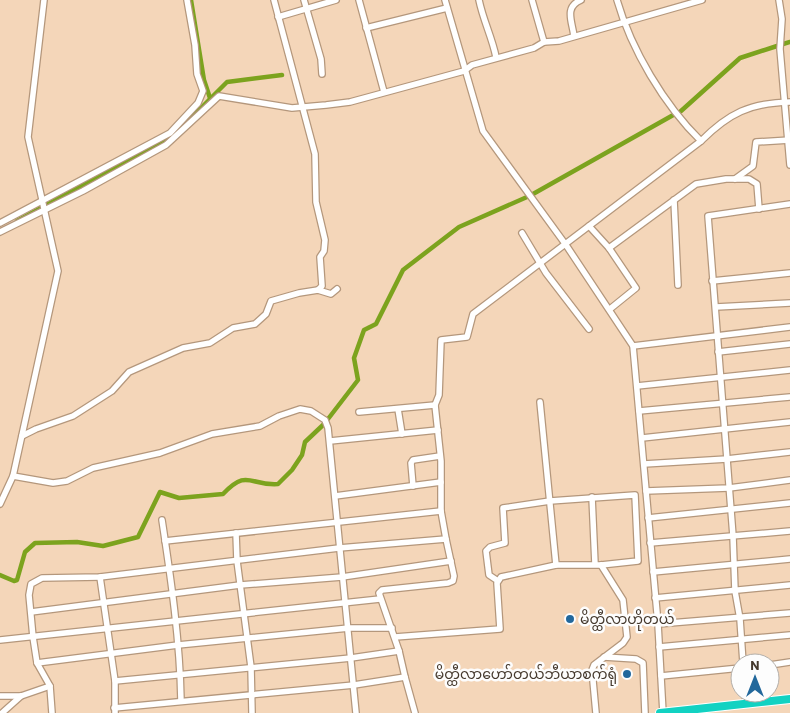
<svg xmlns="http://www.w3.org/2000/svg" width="790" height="713" viewBox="0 0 790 713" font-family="Barlow,'Noto Sans Myanmar',sans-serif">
	<rect width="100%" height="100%" fill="#f4d6b9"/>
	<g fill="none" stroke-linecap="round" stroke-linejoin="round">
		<g stroke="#7ca31e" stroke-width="4.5">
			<path d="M191,0L204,80L210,98"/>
			<path d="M783,44L790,42"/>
			<path d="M681,111L740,58L777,46"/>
			<path d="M187,122L227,82L282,75"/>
			<path d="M533,194L675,114"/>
			<path d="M17,221L175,135"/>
			<path d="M328,419L358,380L354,358L364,330L376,324L403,270L459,227L527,197"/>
			<path d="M0,575L14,581L17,580L25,552L35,543L77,542L103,546L138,537L160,492L179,498L223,494C248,468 249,486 278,484L292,470L302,455L305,442L323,425"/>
		</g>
		<g stroke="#b4977c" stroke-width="8">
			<g id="minor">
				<path d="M274,0L315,154L316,202L325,240L324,251L320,257L322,286L318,290"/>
				<path d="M304,0L321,59L322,74"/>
				<path d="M359,0L384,92"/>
				<path d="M445,0L483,131L566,245L633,346L658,624L663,713"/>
				<path d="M479,0C483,20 492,37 496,57"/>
				<path d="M532,0L544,42"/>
				<path d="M617,0C631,49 664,105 701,141"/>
				<path d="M779,0L782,19L780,49L790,165"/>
				<path d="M278,17L336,0"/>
				<path d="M366,28L447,8"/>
				<path d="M574,36C572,21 564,7 581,0"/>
				<path d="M735,179L753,166L756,142L790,140"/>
				<path d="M674,200L678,285"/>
				<path d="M0,223L170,133L198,103L203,91L197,74L195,45L187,0"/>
				<path d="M589,226L609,248L636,288L610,309"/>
				<path d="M0,232L83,191L166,145L219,96L292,108L326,105L350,102L464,71L472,65L534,48L544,42L559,41L702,0"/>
				<path d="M522,233L546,273L589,329"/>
				<path d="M609,248L696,184L726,179H749L757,184L759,209"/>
				<path d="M712,281L790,273"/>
				<path d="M716,307L790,303"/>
				<path d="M633,346L790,327"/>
				<path d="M718,352L790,344"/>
				<path d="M637,386L790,370"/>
				<path d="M540,402L556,565"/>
				<path d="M398,409L402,434"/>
				<path d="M639,411L790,397"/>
				<path d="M359,412L435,405"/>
				<path d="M22,436L36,429L73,416L112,391L129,372L183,348L210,343L233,328L255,324L266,314L271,301L299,293L318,290L331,294L337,289"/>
				<path d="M642,438L790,422"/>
				<path d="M330,441L438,430"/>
				<path d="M644,464L727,459L790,452"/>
				<path d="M13,476L53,483L67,481L93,468L160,453L212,434L260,426L279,416L300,409L311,411L325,420L328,428L356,713"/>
				<path d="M413,486L411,463L413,460L440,456"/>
				<path d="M646,491L729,488L790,480"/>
				<path d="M335,496L441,482"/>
				<path d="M592,497L595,564"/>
				<path d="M0,504L13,476L58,271L28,137L44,0"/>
				<path d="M648,518L790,503"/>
				<path d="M162,520C171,579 180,641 181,701"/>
				<path d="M236,533L237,561L251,667L252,713"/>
				<path d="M446,539L441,511V461L435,405L439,395L441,340L467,337L473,314L701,141C729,113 750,103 790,102"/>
				<path d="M165,541L441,511"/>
				<path d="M650,543L790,531"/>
				<path d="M653,572L790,559"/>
				<path d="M100,577L115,681V713"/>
				<path d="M655,598L790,585"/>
				<path d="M31,612L240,585L342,577L451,561"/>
				<path d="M658,624L790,613"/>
				<path d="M395,637L500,629L497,583L501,577L556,565H601L638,561L635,495L550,501L503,508L505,543L490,547L486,551L489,575L498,581"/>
				<path d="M0,640L380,599"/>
				<path d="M659,647L790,635"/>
				<path d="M604,657L636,659L643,663L645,713"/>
				<path d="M37,663L178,645L349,628H392"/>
				<path d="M743,663L740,619L735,591L733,536L708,216L790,204"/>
				<path d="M770,665L790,662"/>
				<path d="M661,676L740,668"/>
				<path d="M405,677L415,713"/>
				<path d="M745,693L746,704"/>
				<path d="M0,696H21L50,686"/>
				<path d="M114,708L354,685L405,677L399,651"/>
				<path d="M2,713L21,696"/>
				<path d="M52,713L50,686L37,663L33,637L29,595L31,584L42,578L100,577L339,548L446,539L454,576L453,581L448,583L382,590L379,593L399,651L351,658L115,681"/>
				<path d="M596,713L592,670L594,665L623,643L627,637L623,600L601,565"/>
			</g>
		</g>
		<g stroke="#fff" stroke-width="10">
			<path id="highway" d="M660,713L790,699"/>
		</g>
		<use href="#minor" stroke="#fff" stroke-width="5.5"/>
		<use href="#highway" stroke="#12d2c2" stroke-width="8"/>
	</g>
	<g fill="#22689c" stroke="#fdfdfd" stroke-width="2">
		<circle cx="570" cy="619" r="5"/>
		<circle cx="627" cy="674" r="5"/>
	</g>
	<g text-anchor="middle" stroke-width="5" stroke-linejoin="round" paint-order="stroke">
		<g font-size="14" fill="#45392d" stroke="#fdfdfd" text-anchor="start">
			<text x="580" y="624">မိတ္ထီလာဟိုတယ်</text>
			<text x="617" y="679" text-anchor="end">မိတ္ထီလာဟော်တယ်ဘီယာစက်ရုံ</text>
		</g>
	</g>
	<g transform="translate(755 678)"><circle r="24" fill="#fdfdfd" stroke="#b3afaa"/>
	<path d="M0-4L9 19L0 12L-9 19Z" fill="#22689c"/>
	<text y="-8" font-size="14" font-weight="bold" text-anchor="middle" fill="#45392d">N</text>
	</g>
</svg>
